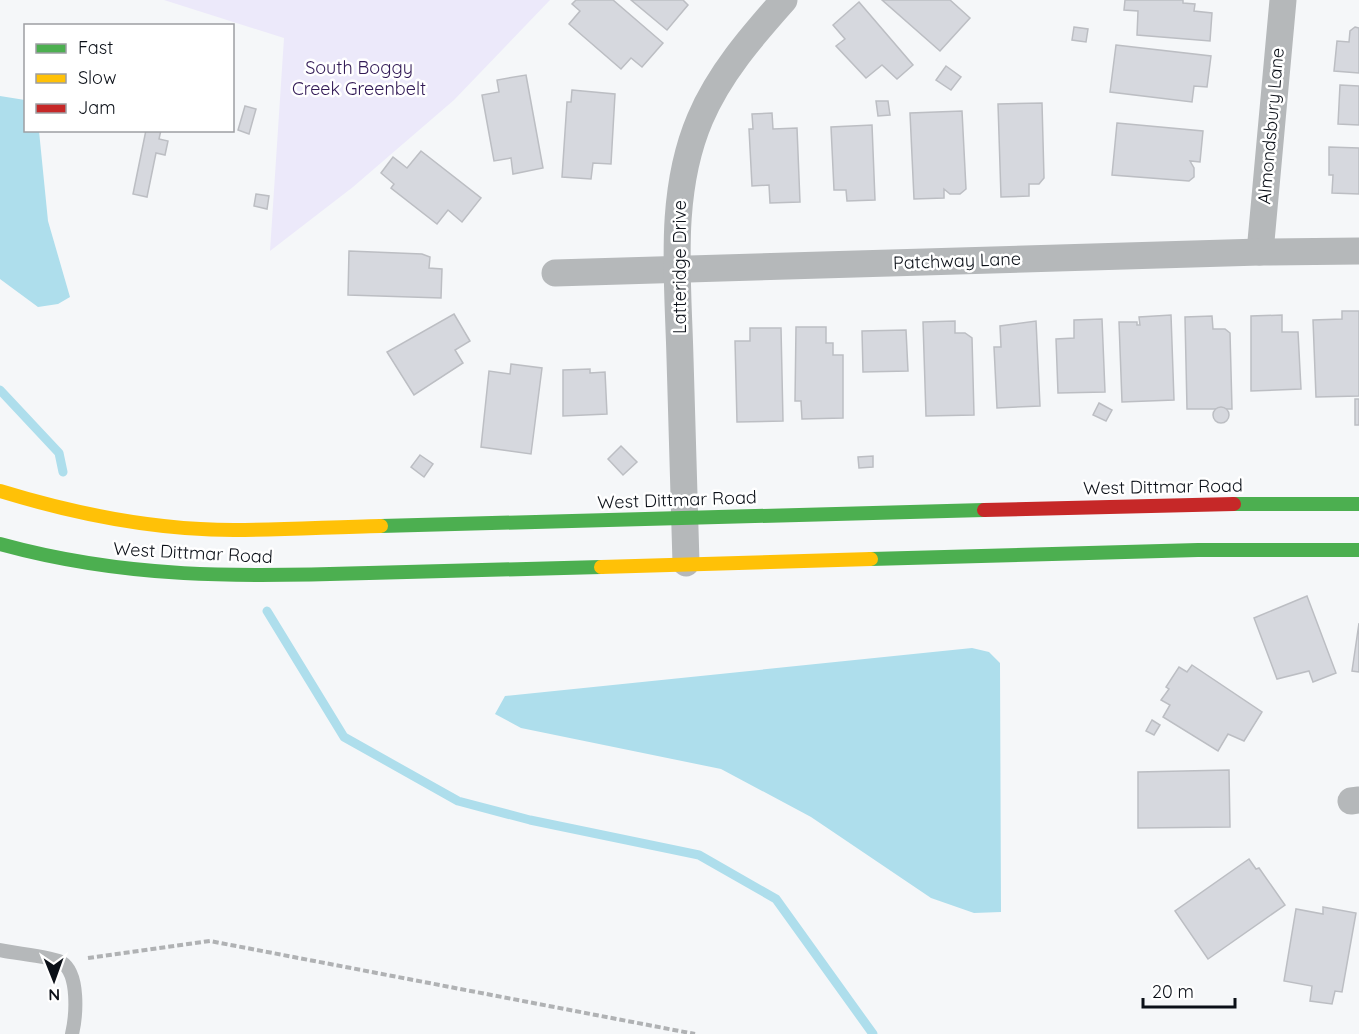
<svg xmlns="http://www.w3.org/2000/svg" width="1359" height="1034" viewBox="0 0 1359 1034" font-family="Quicksand,sans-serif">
	<rect width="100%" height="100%" fill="#f5f7f9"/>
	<path fill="#ece9fa" d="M164,0H550L454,100L353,187L270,251L284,38Z"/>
	<g fill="#aedeec">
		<path d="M0,96L25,100L26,130L39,131L48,221L70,297L58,304L38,307L0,279Z"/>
		<path d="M972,648L989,652L1000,663L1001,912L974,913L931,898L811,817L721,769L521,728L495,714L505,696Z"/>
	</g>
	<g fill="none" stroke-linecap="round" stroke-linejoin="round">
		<g stroke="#aedeec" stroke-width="9">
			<path d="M0,390L59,453L63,472"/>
			<path d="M267,611L344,737L458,801L530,820L699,855L776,899L873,1034"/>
		</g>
	</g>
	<g fill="#d6d8de" stroke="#bcbec3" stroke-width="1.5">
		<path d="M576,0H613L663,43L642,67L631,58L621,69L569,24L580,11L572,4Z"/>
		<path d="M631,0H683L688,5L667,30Z"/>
		<path d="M882,0H950L970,18L940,51Z"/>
		<path d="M1125,0H1183V3L1195,4L1194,11L1212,13L1210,41L1137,35L1138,11L1124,10Z"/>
		<path d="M859,2L913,65L897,79L882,65L866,78L836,46L845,39L833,25Z"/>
		<path d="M1074,27L1088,29L1086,42L1072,40Z"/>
		<path d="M1355,27L1359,28V73L1334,71L1337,41L1349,42L1350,31Z"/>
		<path d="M1116,45L1211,56L1207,87L1194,86L1192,102L1110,92Z"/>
		<path d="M946,66L961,77L951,90L936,80Z"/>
		<path d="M526,75L543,168L513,174L511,158L494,161L482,95L499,92L497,80Z"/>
		<path d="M1340,85L1359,86V125L1338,124Z"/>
		<path d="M572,90L615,94L611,164L593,163L591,179L562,177L567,102H571Z"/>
		<path d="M876,101H888L890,115L878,116Z"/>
		<path d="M1042,103L1044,178L1039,184H1029V196L1001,197L998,104Z"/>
		<path d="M245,106L256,109L249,134L238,130Z"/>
		<path d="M962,111L966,189L960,194H950L944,189V198L914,199L910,113Z"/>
		<path d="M772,113L773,129L797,128L800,202L770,203L769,185L752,186L749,129H753L752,114Z"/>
		<path d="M1117,123L1203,131L1200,162L1190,161L1194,168V177L1189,181L1112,175Z"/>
		<path d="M872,125L875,200L847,201L846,190H834L831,127Z"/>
		<path d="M146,130H161L159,139L168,141L165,155L156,153L147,197L133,194Z"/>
		<path d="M1329,147L1359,148V194L1332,193L1333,175H1329Z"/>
		<path d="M421,151L481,198L462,222L448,210L437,224L391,188L394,184L381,173L393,157L407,168Z"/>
		<path d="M256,194L269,196L267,209L254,206Z"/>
		<path d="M349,251L422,254L430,257L429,268L442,269L441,298L348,295Z"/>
		<path d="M1342,311H1359V396L1316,397L1313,320L1342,319Z"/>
		<path d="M454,314L470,341L455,350L463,363L414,395L387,352Z"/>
		<path d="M1171,315L1174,400L1122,402L1119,322H1137V325H1140L1139,317Z"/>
		<path d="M1282,315V332H1298L1301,389L1251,391V316Z"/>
		<path d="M1212,316L1213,329H1225L1230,333L1232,409H1187L1185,317Z"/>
		<path d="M1102,319L1105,392L1058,393L1056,339L1074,338V320Z"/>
		<path d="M955,321V333H965L972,338L974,415L926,416L923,322Z"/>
		<path d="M1036,321L1040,406L997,408L994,347H1001L1000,326Z"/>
		<path d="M796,327H826V343H833V355H843V418L802,419L801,401H795Z"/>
		<path d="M750,328H781L783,421L737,422L735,341H750Z"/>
		<path d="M906,330L908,371L863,372L862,331Z"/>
		<path d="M511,364L542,368L531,454L481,447L489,371L510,374Z"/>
		<path d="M590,369V373L605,372L607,414L563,416V370Z"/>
		<rect x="1355" y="399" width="4" height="26"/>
		<path d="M1099,403L1112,410L1106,421L1093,415Z"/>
		<circle cx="1221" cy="415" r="8"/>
		<path d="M621,446L637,462L623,475L608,459Z"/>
		<path d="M420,455L433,464L424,477L411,467Z"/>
		<path d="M873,456V467L859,468L858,457Z"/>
		<path d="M1307,596L1336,673L1313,682L1309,671L1277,679L1254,618Z"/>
		<path d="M1359,623V672L1352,671Z"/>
		<path d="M1192,665L1262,712L1244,741L1228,734L1218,751L1163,717L1170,705L1161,700L1169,689L1166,687L1179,667L1187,672Z"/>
		<path d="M1152,720L1160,725L1154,735L1146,731Z"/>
		<path d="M1229,770L1230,827L1138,828V772Z"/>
		<path d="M1249,859L1256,869L1259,868L1285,905L1208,959L1175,911Z"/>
		<path d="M1323,907L1356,913L1342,992L1335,991L1332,1004L1310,1001L1312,986L1284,981L1296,909L1323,914Z"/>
	</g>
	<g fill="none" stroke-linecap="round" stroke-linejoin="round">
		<path stroke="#b0b2b4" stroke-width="4" stroke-dasharray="6 3" stroke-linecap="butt" d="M88,958L210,941L695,1034"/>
		<path stroke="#b5b8ba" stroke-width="14" d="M0,950C12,953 53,957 61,962C80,973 76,1017 72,1034"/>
		<g stroke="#b5b8ba" stroke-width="27">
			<path d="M1260,252L1283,0"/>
			<path d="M555,273L1260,252L1359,251"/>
			<path d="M686,563C684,495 682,427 680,358C678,279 668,194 700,119C719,74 752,36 784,0"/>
			<path d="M1351,801L1359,800"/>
		</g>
		<g stroke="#4caf50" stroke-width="14">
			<path d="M1234,504H1359"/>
			<path d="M381,526L984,510"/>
			<path d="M0,544C127,579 240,577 369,573C447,571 524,569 601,567"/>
			<path d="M871,559L1198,550H1359"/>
		</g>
		<g stroke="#ffc107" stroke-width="14">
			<path d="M0,491C75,514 155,530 234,530C283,530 332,527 381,526"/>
			<path d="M601,567L871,559"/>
		</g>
		<path stroke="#c62828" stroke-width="14" d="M984,510L1234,504"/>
	</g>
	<g text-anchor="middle" stroke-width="5" stroke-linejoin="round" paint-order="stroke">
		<g font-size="18" fill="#321a56" stroke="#fff">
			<text x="359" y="74">South Boggy<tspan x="359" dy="21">Creek Greenbelt</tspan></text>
		</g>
		<g font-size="18" fill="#0b1018" stroke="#fff">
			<text transform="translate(1271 126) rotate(-85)" y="6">Almondsbury Lane</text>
			<text transform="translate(957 261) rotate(-2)" y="6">Patchway Lane</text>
			<text transform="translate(680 267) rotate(-90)" y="6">Latteridge Drive</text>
			<text transform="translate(1163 487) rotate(-1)" y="6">West Dittmar Road</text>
			<text transform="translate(677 500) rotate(-2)" y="6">West Dittmar Road</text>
			<text transform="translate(193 553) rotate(3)" y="6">West Dittmar Road</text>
		</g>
	</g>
	<rect x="24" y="24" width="210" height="108" fill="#ffffff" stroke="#9d9fa3" stroke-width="1.5"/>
	<rect x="36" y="44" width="30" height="9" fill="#4caf50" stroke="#9d9fa3" stroke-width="1.5"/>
	<text x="78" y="54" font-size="18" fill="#0b1018">Fast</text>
	<rect x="36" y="74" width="30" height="9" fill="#ffc107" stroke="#9d9fa3" stroke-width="1.5"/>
	<text x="78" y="84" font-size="18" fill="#0b1018">Slow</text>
	<rect x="36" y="104" width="30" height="9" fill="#c62828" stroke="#9d9fa3" stroke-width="1.5"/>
	<text x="78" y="114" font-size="18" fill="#0b1018">Jam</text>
	<g transform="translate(54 980) rotate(179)" stroke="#ffffff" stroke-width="4.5" paint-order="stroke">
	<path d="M0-4.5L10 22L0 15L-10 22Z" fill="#0b1018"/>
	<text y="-9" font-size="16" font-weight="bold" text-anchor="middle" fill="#0b1018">N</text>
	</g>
	<path d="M1143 998v9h92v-9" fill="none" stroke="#0b1018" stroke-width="3"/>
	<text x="1152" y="998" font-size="18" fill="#0b1018" stroke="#ffffff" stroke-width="4.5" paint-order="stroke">20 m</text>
</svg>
